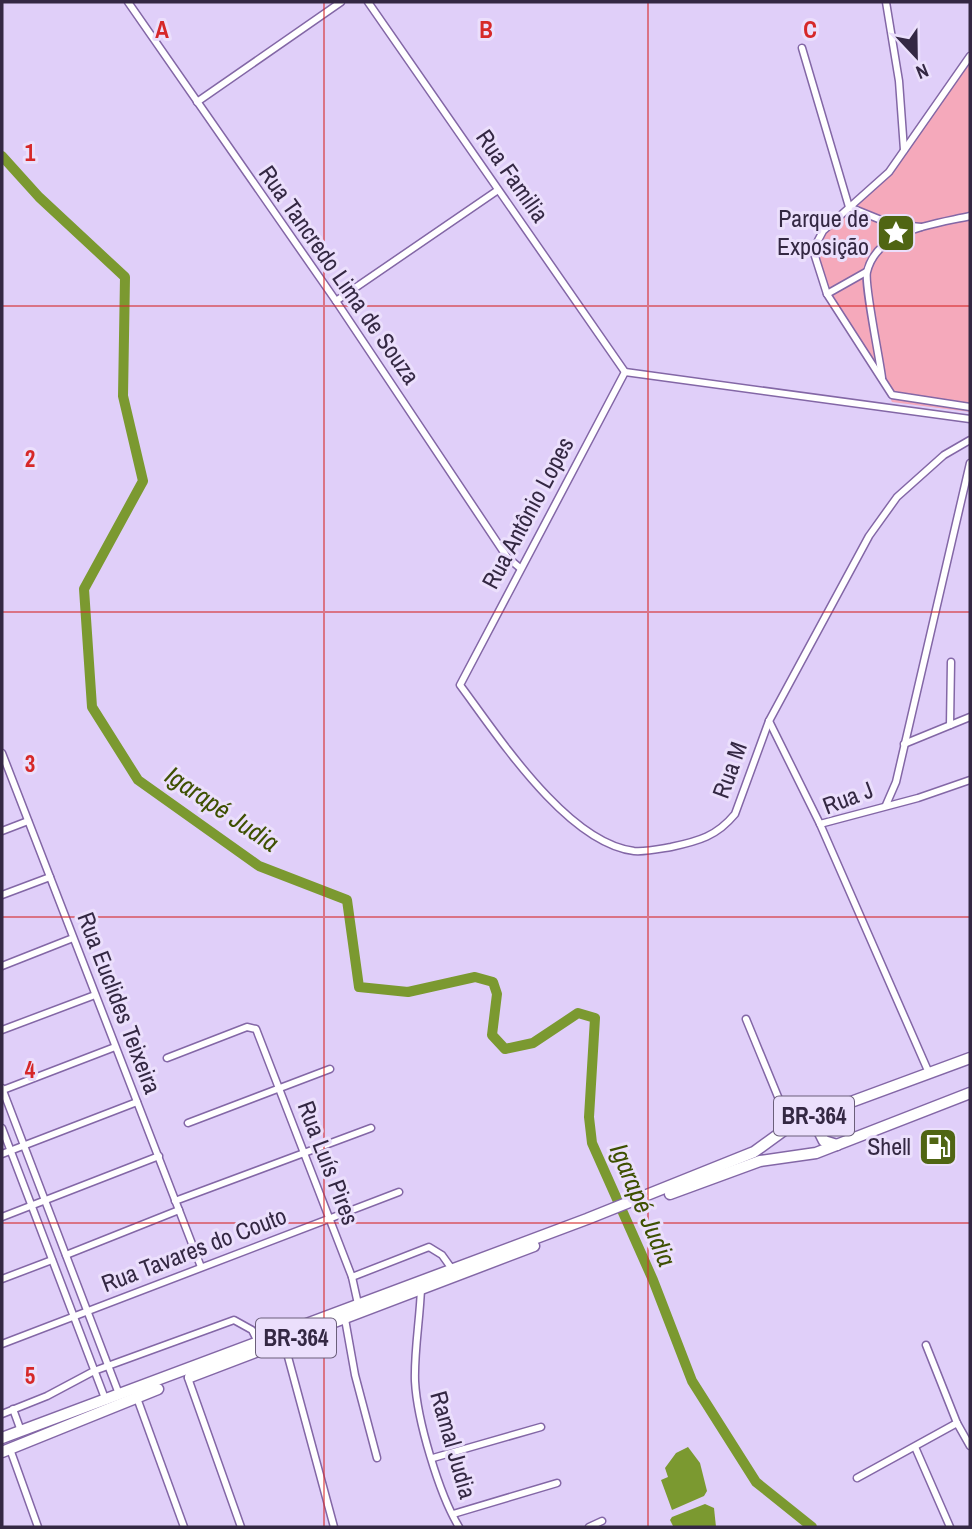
<svg xmlns="http://www.w3.org/2000/svg" width="972" height="1529" viewBox="0 0 972 1529" font-family="'Archivo Narrow',sans-serif">
	<rect width="100%" height="100%" fill="#e0cff9"/>
	<path fill="#f5a9bb" d="M970,56V412L892,402C868,347 818,304 815,242L889,172Z"/>
	<g fill="#7b9930">
		<path d="M688,1447L700,1463L707,1491L704,1496L672,1510L661,1480L668,1477L665,1468L676,1453Z"/>
		<path d="M705,1504L714,1508L716,1527L673,1526L670,1520L672,1517Z"/>
	</g>
	<g fill="none" stroke-linecap="round" stroke-linejoin="round">
		<path stroke="#7b9930" stroke-width="10" d="M2,156L39,197L125,277L123,396L143,481L84,589L92,707L138,780L259,866L347,900L359,987L408,992L475,977L493,982L497,994L492,1035L505,1049L533,1043L578,1013L595,1018L589,1117L592,1143L653,1280L692,1381L756,1482L812,1527"/>
		<g stroke="#8367a6" stroke-width="9">
			<g id="street">
				<path d="M128,2L336,301L507,557L520,568"/>
				<path d="M368,2L625,372"/>
				<path d="M886,2L899,81L904,150"/>
				<path d="M802,48L849,207L891,224L921,227"/>
				<path d="M970,56L889,172L823,231L813,250L827,294L892,395L970,407"/>
				<path d="M197,102L341,2"/>
				<path d="M827,294L866,272"/>
				<path d="M336,301L498,190"/>
				<path d="M625,372L460,685C498,736 567,843 634,851C646,852 659,849 671,847C699,841 717,836 735,814L769,721L869,536L897,497L944,455L970,440"/>
				<path d="M625,372L970,419"/>
				<path d="M882,378C880,360 864,284 867,272C877,229 936,224 970,216"/>
				<path d="M769,721L820,824"/>
				<path d="M950,725L951,662"/>
				<path d="M904,744L970,717"/>
				<path d="M2,753L201,1267"/>
				<path d="M886,805L896,782L970,463"/>
				<path d="M2,831L28,821"/>
				<path d="M2,895L50,877"/>
				<path d="M2,966L73,938"/>
				<path d="M746,1019L790,1126"/>
				<path d="M2,1030L95,995"/>
				<path d="M167,1058L247,1027L256,1029L352,1277L358,1304"/>
				<path d="M929,1073L820,824L918,798L970,780"/>
				<path d="M2,1088L119,1394"/>
				<path d="M3,1090L115,1047"/>
				<path d="M188,1123L330,1069"/>
				<path d="M2,1128L106,1401"/>
				<path d="M2,1154L137,1102"/>
				<path d="M175,1201L371,1128"/>
				<path d="M2,1217L159,1156"/>
				<path d="M66,1255L179,1210"/>
				<path d="M352,1277L429,1247L442,1255L452,1269"/>
				<path d="M2,1279L52,1260"/>
				<path d="M421,1288C420,1319 414,1351 415,1381C417,1420 439,1494 459,1527"/>
				<path d="M345,1319L355,1375L377,1458"/>
				<path d="M284,1342L334,1527"/>
				<path d="M2,1344L399,1192"/>
				<path d="M926,1345L957,1423L970,1446"/>
				<path d="M188,1378L241,1527"/>
				<path d="M137,1398L184,1527"/>
				<path d="M13,1409L21,1431"/>
				<path d="M2,1414L47,1396L94,1371L234,1320L252,1330L258,1342"/>
				<path d="M915,1447L950,1527"/>
				<path d="M10,1449L38,1527"/>
				<path d="M433,1458L541,1427"/>
				<path d="M857,1478L957,1423"/>
				<path d="M453,1514L557,1483"/>
				<path d="M589,1527L602,1521"/>
			</g>
		</g>
		<g stroke="#8367a6" stroke-width="13">
			<g id="highway">
				<path d="M826,1111L819,1131L824,1141L837,1145"/>
				<path d="M670,1194L760,1161L816,1153L970,1093"/>
				<path d="M190,1377L534,1246"/>
				<path d="M2,1438L587,1219L754,1152L794,1123L970,1058"/>
				<path d="M2,1452L158,1389"/>
			</g>
		</g>
		<use href="#street" stroke="#fff" stroke-width="6"/>
		<use href="#highway" stroke="#fff" stroke-width="10"/>
	</g>
	<path fill="none" stroke="#d62828" stroke-width="2" stroke-opacity="0.55" d="M324,2V1527M648,2V1527M2,306H970M2,612H970M2,917H970M2,1223H970"/>
	<defs>
		<g id="sight-square" transform="scale(2.0125)"><rect x="-9" y="-9" width="18" height="18" rx="4" fill="#506513" stroke="#ebdffc"/><path d="M0-6L1.8-2.2L6-1.7L2.9 1.2L3.7 5.4L0 3.3L-3.7 5.4L-2.9 1.2L-6-1.7L-1.8-2.2Z" fill="#fff"/></g>
		<g id="fuel-square" transform="scale(2.0125)"><rect x="-9" y="-9" width="18" height="18" rx="4" fill="#506513" stroke="#ebdffc"/><path d="M-5.5-6h7V0h2V4h1.3V-2.5L3-4.5l.8-.8L6-3V5H2.5V1h-1V6h-7ZM-4.2-4.7v3.2H.2V-4.7Z" fill="#fff"/></g>
	</defs>
	<g fill-rule="evenodd">
		<use href="#sight-square" x="896" y="233"/>
		<use href="#fuel-square" x="938" y="1147"/>
	</g>
	<g text-anchor="middle" stroke-width="6" stroke-linejoin="round" paint-order="stroke">
		<g fill="#ebdffc" stroke="#6b5f7a" stroke-width="2">
			<rect x="774" y="1096.5" width="80" height="39" rx="5"/>
			<rect x="256" y="1318.5" width="80" height="39" rx="5"/>
		</g>
		<g font-size="23" font-weight="bold" fill="#342843">
			<text x="814" y="1124">BR-364</text>
			<text x="296" y="1346">BR-364</text>
		</g>
		<g font-size="24" fill="#342843" stroke="#ebdffc">
			<text transform="translate(512 176) rotate(55)" y="8">Rua Familia</text>
			<text transform="translate(339 275) rotate(55)" y="8">Rua Tancredo Lima de Souza</text>
			<text transform="translate(528 513) rotate(-62)" y="8">Rua Antônio Lopes</text>
			<text transform="translate(730 770) rotate(-70)" y="8">Rua M</text>
			<text transform="translate(848 798) rotate(-21)" y="8">Rua J</text>
			<text transform="translate(119 1003) rotate(69)" y="8">Rua Euclides Teixeira</text>
			<text transform="translate(328 1163) rotate(69)" y="8">Rua Luís Pires</text>
			<text transform="translate(194 1250) rotate(-21)" y="8">Rua Tavares do Couto</text>
			<text transform="translate(453 1445) rotate(74)" y="8">Ramal Judia</text>
		</g>
		<g font-size="24" fill="#342843" stroke="#ebdffc" text-anchor="end">
			<text x="869" y="227">Parque de<tspan x="869" dy="28">Exposição</tspan></text>
			<text x="911" y="1155">Shell</text>
		</g>
		<g font-size="26" font-style="italic" fill="#3e5001" stroke="#ebdffc">
			<text transform="translate(222 809) rotate(34)" y="9">Igarapé Judia</text>
			<text transform="translate(643 1205) rotate(67)" y="9">Igarapé Judia</text>
		</g>
	</g>
	<g font-size="23" text-anchor="middle" font-weight="bold" fill="#d62828" stroke="#ebdffc" stroke-width="6" stroke-linejoin="round" paint-order="stroke">
		<text x="162" y="38">A</text>
		<text x="486" y="38">B</text>
		<text x="810" y="38">C</text>
		<text x="30" y="161">1</text>
		<text x="30" y="467">2</text>
		<text x="30" y="772">3</text>
		<text x="30" y="1078">4</text>
		<text x="30" y="1384">5</text>
	</g>
	<rect width="972" height="1529" fill="none" stroke="#342843" stroke-width="7"/>
	<g transform="translate(916 56) rotate(158)" stroke="#ebdffc" stroke-width="5" paint-order="stroke">
	<path d="M0-5L12 26L0 18L-12 26Z" fill="#342843"/>
	<text y="-10" font-size="19" font-weight="bold" text-anchor="middle" fill="#342843">N</text>
	</g>
</svg>
